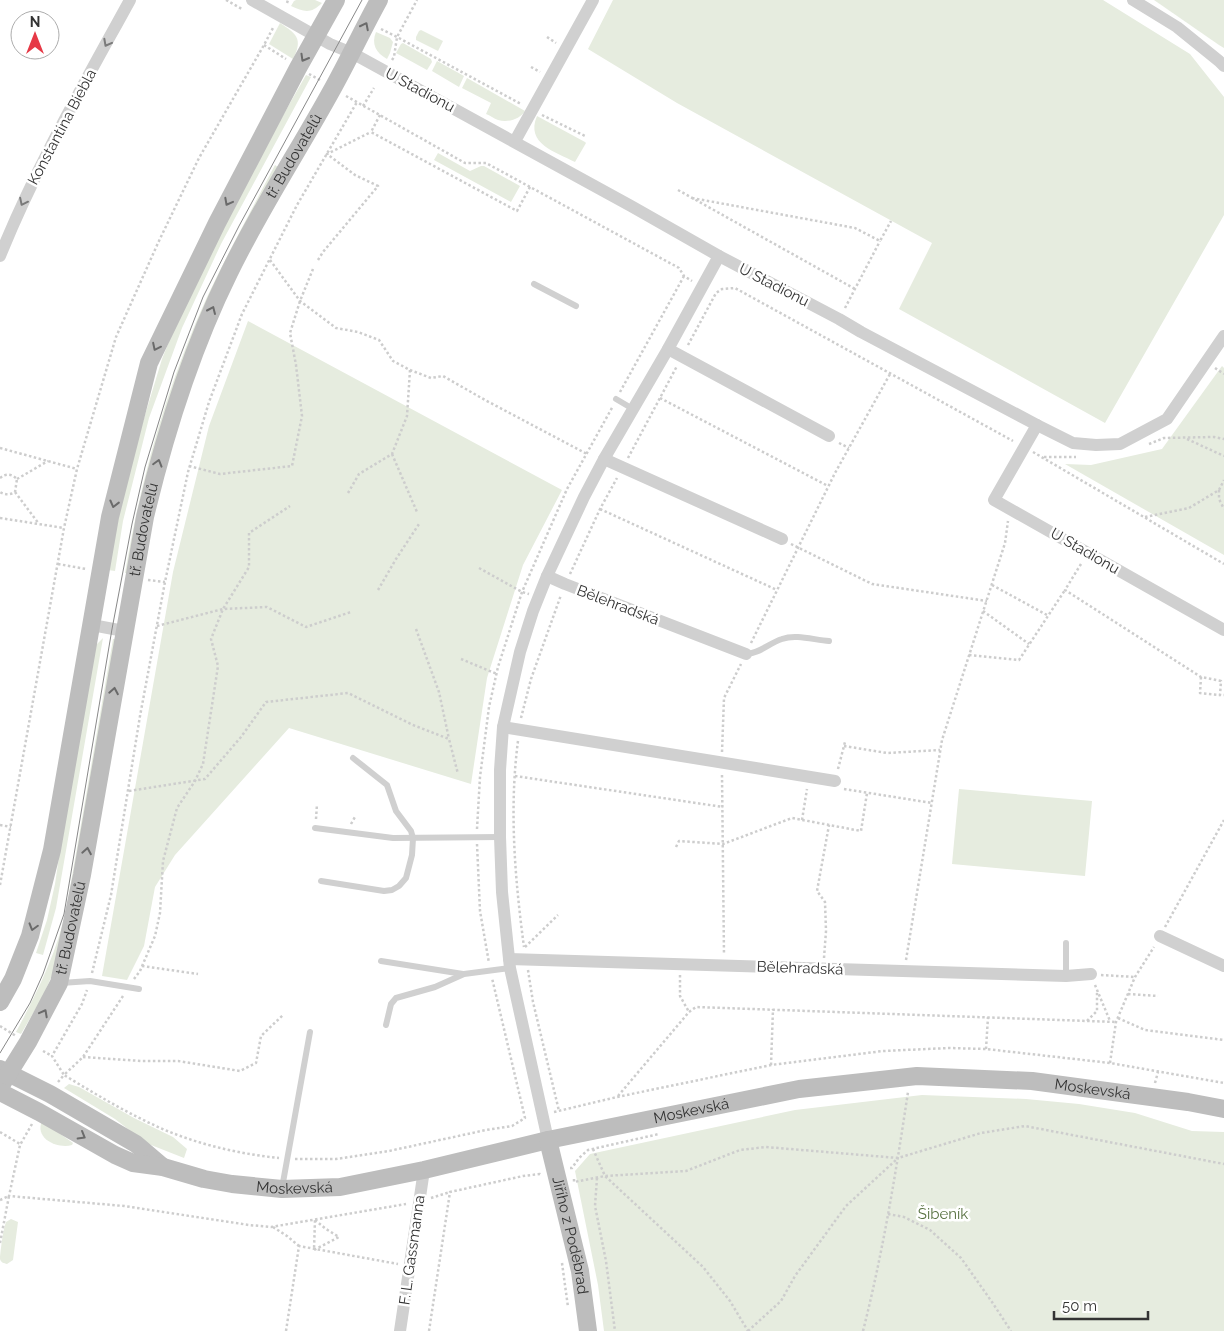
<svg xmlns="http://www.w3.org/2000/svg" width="1224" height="1331" viewBox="0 0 1224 1331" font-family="Raleway,sans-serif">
	<rect width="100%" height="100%" fill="#fff"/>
	<g fill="#e6ecdf">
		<path d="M296,0H315L322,3C311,14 304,12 291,6L294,1Z"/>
		<path d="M613,0H1103L1190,54L1224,97V215L1105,423L899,309L932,243L677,103L588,49Z"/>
		<path d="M1154,0H1224V48L1219,45Z"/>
		<path d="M280,23C297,34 303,39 293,59L269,44Z"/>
		<path d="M421,30L443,41L438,51L416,40V37L419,31Z"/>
		<path d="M376,32L390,38L393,42L390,53L387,59C376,53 371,44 376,32Z"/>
		<path d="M403,43L431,59L432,62L427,70L396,53L401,44Z"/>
		<path d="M437,61L464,76L459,87L432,71Z"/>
		<path d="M306,75L311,77L221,244L182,328L149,418L123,521L115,571L108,570L118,520L138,438L162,359L176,324L245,182Z"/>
		<path d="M467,78L525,111C520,119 508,123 498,120C494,119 490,115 486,114L491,103L462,88Z"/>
		<path d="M537,116L585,142L586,143L575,162C556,152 525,144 537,116Z"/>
		<path d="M438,153L470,171L481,166H484L520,186L511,202L434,160Z"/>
		<path d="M275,165L281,169L204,320L131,574L125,573C141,478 167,385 207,297C228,252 252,209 275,165Z"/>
		<path d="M248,321L562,490L523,565L487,678L471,784L289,728L175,855L155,887L144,946L127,980L102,976L173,572L209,426Z"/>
		<path d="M1222,366L1224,368V555L1065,464L1091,465L1162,449Z"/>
		<path d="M103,638L56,908L43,955L36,953L47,920L55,884L65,816L96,645Z"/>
		<path d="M113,639H115L59,959L43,996L21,1034L16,1032C37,993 56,954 66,911Z"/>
		<path d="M959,789L1092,801L1085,876L952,864Z"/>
		<path d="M69,1084L79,1087L134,1118L173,1137L187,1149L184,1158L146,1143L115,1119L64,1088Z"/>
		<path d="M922,1095L1026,1099L1079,1104L1135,1113L1192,1131L1224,1132V1331H604L598,1285L575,1171L590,1154L795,1110Z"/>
		<path d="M42,1121L73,1143L72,1145C58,1149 34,1139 42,1121Z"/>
		<path d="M11,1219L18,1222L13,1260L7,1264C4,1263 1,1263 0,1259C0,1254 3,1231 5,1225L6,1222Z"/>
	</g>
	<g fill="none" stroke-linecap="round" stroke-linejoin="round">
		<g stroke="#cdcdcd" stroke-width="2.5" stroke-dasharray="2.5 2.5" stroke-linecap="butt">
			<path d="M226,0L242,9"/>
			<path d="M287,3L288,0"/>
			<path d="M381,29L397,37L521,104"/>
			<path d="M547,37L556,43"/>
			<path d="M264,45L286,59"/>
			<path d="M392,60L394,57L397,37L417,0"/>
			<path d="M531,67L540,72"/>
			<path d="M309,74L320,80"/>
			<path d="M346,96L465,163H486L679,268L684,276L692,281"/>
			<path d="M363,106L374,88"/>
			<path d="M380,115L371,132L517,211L530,187"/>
			<path d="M542,115L585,136"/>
			<path d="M678,190L855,289"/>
			<path d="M692,198L855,228L880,241L891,221"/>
			<path d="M270,260L300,301L336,328L358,332L379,340L393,361L410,370L431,378L443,376L485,400L587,454"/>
			<path d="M318,260L323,252L378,186L355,175L327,154L371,132"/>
			<path d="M845,308L880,241"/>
			<path d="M688,345L716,293L722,289L735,288L1013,441"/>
			<path d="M1215,368L1224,374"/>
			<path d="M620,392L684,276"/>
			<path d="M660,398L828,486"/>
			<path d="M1187,439L1224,456"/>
			<path d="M839,443L849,448"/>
			<path d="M1149,444L1164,438L1214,437L1224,439"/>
			<path d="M0,448L77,469"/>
			<path d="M1033,452L1224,564"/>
			<path d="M392,454L417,512"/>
			<path d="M1044,457H1076"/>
			<path d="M628,458L677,366"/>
			<path d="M189,466L220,474L292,466L302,416L296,365L290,333L300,301L313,269"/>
			<path d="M0,478C6,473 12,474 17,479L15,492C10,495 5,495 0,492"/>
			<path d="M17,479L48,461"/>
			<path d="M1219,490V499L1224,509"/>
			<path d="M15,492L39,524"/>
			<path d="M348,493L359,474L392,454L407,416L410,370"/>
			<path d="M600,509L777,590"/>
			<path d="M1145,517L1189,508L1219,490L1224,480"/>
			<path d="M0,518L64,528"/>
			<path d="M791,544L872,584L987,601"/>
			<path d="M58,564L86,569"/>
			<path d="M1081,564L1065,590L1201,677L1221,681L1220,695H1224"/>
			<path d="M479,568L522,592L529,594"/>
			<path d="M570,574L600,509L617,478"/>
			<path d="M148,580L165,582"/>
			<path d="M992,585L1047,615"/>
			<path d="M378,590L396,559L419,524"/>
			<path d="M983,611L1029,644"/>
			<path d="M157,626L223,609L267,607L306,627L351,612"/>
			<path d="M416,629L439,692L449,739"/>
			<path d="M751,643L835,473L890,374"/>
			<path d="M969,655L1019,660L1065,590"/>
			<path d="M461,659L497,674"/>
			<path d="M1201,677L1200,693L1220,695"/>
			<path d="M521,718L531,679L561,595"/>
			<path d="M518,741C509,809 515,880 524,947"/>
			<path d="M844,746L887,753L940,750"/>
			<path d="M722,752L724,698L741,664"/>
			<path d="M838,769L845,742"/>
			<path d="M722,775L724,955"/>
			<path d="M515,776L723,807"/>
			<path d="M844,789L932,803"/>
			<path d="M129,791L205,779L241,737L266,702L348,693L413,725L449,739L458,774"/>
			<path d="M316,819L317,804"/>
			<path d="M802,820L807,789"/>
			<path d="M351,824L355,817"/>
			<path d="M0,825L11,827"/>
			<path d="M477,829L480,777L489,707L498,667L522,592L567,489L613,406"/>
			<path d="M477,844L480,911L489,963"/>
			<path d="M676,847L679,841L723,844L792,818L861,831L867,793"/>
			<path d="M0,885L64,528L77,469L116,337L158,243L199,158L264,45L274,26"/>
			<path d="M1165,927L1224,820"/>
			<path d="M525,947L558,915"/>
			<path d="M824,958L826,931L825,902L817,891L829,825"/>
			<path d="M906,960L942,740L1005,543L1008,521"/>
			<path d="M142,966L198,974"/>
			<path d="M528,970L533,1002L559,1111"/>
			<path d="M92,973L111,895L140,716L165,582L188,472L209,402L242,314L297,205L357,102"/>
			<path d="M680,975V996L689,1012"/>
			<path d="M1101,975L1135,977"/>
			<path d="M134,979L140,971L155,936L160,913L163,861L177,808L195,781L203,764L218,666L211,639L223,609L249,567V533L290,506"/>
			<path d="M1095,985L1110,1021"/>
			<path d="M1128,994L1158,996"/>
			<path d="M123,996L83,1057L64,1075C97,1095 130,1115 165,1130C201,1145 240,1154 279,1158"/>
			<path d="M1118,1018L1145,1030L1224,1040"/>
			<path d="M1087,1021L1097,1011V993"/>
			<path d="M0,1026L16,1036"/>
			<path d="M986,1049L988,1017"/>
			<path d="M43,1051L52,1056"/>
			<path d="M83,1057L141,1061H178L240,1071L256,1063L261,1036L283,1015"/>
			<path d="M1110,1063L1116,1022L1135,977L1154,947"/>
			<path d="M771,1065L773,1009"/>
			<path d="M58,1082L64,1075L52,1056L82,1004L87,990"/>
			<path d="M1155,1083L1158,1072"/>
			<path d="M618,1096L689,1012L696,1007L1116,1022"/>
			<path d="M554,1112L617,1097L771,1065L883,1051L949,1048L986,1049L1110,1063L1224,1083"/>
			<path d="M32,1124L20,1145L9,1196L124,1206L249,1225L271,1227L406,1204"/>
			<path d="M0,1132L20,1144"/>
			<path d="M593,1149L605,1176L686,1171L740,1150L766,1147L898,1158L981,1133L1025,1126L1224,1164"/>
			<path d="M295,1159H336L389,1151L486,1130L512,1126L525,1118L492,978"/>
			<path d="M570,1168H572L579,1158L588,1150L659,1134"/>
			<path d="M597,1178L595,1206L606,1261L615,1331"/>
			<path d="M574,1179V1182L605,1176L703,1267L730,1301L748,1331"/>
			<path d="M431,1198L450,1192"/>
			<path d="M0,1200L9,1196"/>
			<path d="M888,1214L904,1217L930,1230L961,1258L992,1302L1011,1331"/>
			<path d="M315,1220L326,1229L339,1237L314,1250Z"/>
			<path d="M273,1227L287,1236L299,1246"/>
			<path d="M0,1243L9,1196"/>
			<path d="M562,1263L568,1307"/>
			<path d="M286,1331L299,1246L398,1264"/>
			<path d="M429,1331L450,1192L523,1176L540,1174L541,1175"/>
			<path d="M748,1331L781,1301L795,1276L846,1206L897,1159"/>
			<path d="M863,1331C883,1252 896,1172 908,1092"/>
		</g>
		<g stroke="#d0d0d0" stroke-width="6">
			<path d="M534,284L576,306"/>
			<path d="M616,399L633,409"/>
			<path d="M746,654C759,654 769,643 782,639C796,634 814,640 829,641"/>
			<path d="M315,828L393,838L500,837"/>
			<path d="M321,881L384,891L392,890L399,886L406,878L412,855L413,838L411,831L396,811L387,785L353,758"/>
			<path d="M381,961L463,974"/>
			<path d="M1066,976V943"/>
			<path d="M61,983L90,981L139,989"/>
			<path d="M386,1025L391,1004L396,998L435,987L464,974L510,968"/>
			<path d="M282,1188L310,1032"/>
		</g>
		<g stroke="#d0d0d0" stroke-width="12">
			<path d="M252,0L330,44L352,53L631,206L719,256L839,319L861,332L1037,425L1073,443L1096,445L1120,444L1167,419L1224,336"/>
			<path d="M1133,0L1177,27L1219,61L1224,66"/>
			<path d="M515,141L593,0"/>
			<path d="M0,256C36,167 84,84 130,0"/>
			<path d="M668,349L829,436"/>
			<path d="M1037,425L994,500L1224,630"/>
			<path d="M604,459L782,539"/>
			<path d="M547,576L565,584L746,654"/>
			<path d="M92,625L124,631"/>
			<path d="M503,727L835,781"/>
			<path d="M1160,936L1224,966"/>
			<path d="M509,959L1066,976L1091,974"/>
			<path d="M548,1140L510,968L502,892L500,837V770L503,727L520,652L533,611L547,576L584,497L604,459L668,349L719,256"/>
			<path d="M400,1331L424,1170"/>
		</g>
		<g stroke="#bdbdbd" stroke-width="18">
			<path d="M0,1002L13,979L30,936L52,850L110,517L149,363L217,223L298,68L336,0"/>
			<path d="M0,1069L50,1094L136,1144L163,1167"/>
			<path id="s1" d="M0,1087L28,1042L59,983L82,875L145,517C165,433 191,350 229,273C260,209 299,150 333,88C349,59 363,29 379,0"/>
			<path id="s2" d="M0,1092L39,1112L115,1155L133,1163L163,1167L204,1179L232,1184L282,1189L340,1187L424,1170L548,1140L799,1089L917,1076L1032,1081L1188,1102L1224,1109"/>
			<path id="s3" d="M548,1140L580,1271L588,1331"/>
		</g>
		<path stroke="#888" stroke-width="1" d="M0,1053L30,1003L43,974L64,914L112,629L132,524L145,467L174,372L203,297L239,226L362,0"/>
	</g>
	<defs><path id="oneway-chevron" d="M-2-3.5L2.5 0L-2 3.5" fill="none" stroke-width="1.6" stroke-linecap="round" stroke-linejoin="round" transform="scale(1.25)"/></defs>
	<g stroke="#6a6a6a">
		<use href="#oneway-chevron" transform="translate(365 26) rotate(-63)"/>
		<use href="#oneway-chevron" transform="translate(304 58) rotate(120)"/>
		<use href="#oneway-chevron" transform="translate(228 202) rotate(118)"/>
		<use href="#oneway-chevron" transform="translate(212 310) rotate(-66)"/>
		<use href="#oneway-chevron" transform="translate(156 347) rotate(116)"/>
		<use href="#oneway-chevron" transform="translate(158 463) rotate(-74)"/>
		<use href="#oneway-chevron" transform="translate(114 504) rotate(104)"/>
		<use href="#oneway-chevron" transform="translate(114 691) rotate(-80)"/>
		<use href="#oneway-chevron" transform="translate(87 851) rotate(-80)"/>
		<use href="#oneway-chevron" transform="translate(33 927) rotate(106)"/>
		<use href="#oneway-chevron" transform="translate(44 1013) rotate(-62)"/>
		<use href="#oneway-chevron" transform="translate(82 1136) rotate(30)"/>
	</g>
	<g stroke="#7a7a7a">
		<use href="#oneway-chevron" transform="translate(107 43) rotate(118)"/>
		<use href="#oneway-chevron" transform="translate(23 202) rotate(116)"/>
	</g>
	<g text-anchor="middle" stroke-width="5" stroke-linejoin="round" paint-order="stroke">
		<g font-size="15" fill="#333" stroke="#fff">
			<text transform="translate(420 90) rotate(28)" y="5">U Stadionu</text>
			<text transform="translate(62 127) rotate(-62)" y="5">Konstantina Biebla</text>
			<text dy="5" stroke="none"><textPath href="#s1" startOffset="986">tř. Budovatelů</textPath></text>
			<text transform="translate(774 285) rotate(27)" y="5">U Stadionu</text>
			<text dy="5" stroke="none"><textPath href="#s1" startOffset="581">tř. Budovatelů</textPath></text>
			<text transform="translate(1085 551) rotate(30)" y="5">U Stadionu</text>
			<text transform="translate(618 605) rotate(21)" y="5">Bělehradská</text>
			<text dy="5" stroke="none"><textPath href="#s1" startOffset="176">tř. Budovatelů</textPath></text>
			<text transform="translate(800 968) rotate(2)" y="5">Bělehradská</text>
			<text dy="5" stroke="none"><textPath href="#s2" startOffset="1125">Moskevská</textPath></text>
			<text dy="5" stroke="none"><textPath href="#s2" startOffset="720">Moskevská</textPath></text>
			<text dy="5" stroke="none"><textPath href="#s2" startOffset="315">Moskevská</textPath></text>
			<text dy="5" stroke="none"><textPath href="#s3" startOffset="98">Jiřího z Poděbrad</textPath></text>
			<text transform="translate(412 1250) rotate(-82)" y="5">F. L. Gassmanna</text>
		</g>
		<g font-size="15" fill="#56703f" stroke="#fff">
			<text x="943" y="1219">Šibeník</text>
		</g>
	</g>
	<g transform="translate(35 35)"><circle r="24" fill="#ffffff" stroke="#adadad"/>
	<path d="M0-4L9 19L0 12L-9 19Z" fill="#e63946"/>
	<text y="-8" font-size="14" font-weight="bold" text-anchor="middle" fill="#333333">N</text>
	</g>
	<path d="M1054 1311v8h94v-8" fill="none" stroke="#333333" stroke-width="2.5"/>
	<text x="1062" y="1311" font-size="15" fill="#333333" stroke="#ffffff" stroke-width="4" paint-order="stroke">50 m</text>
</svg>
